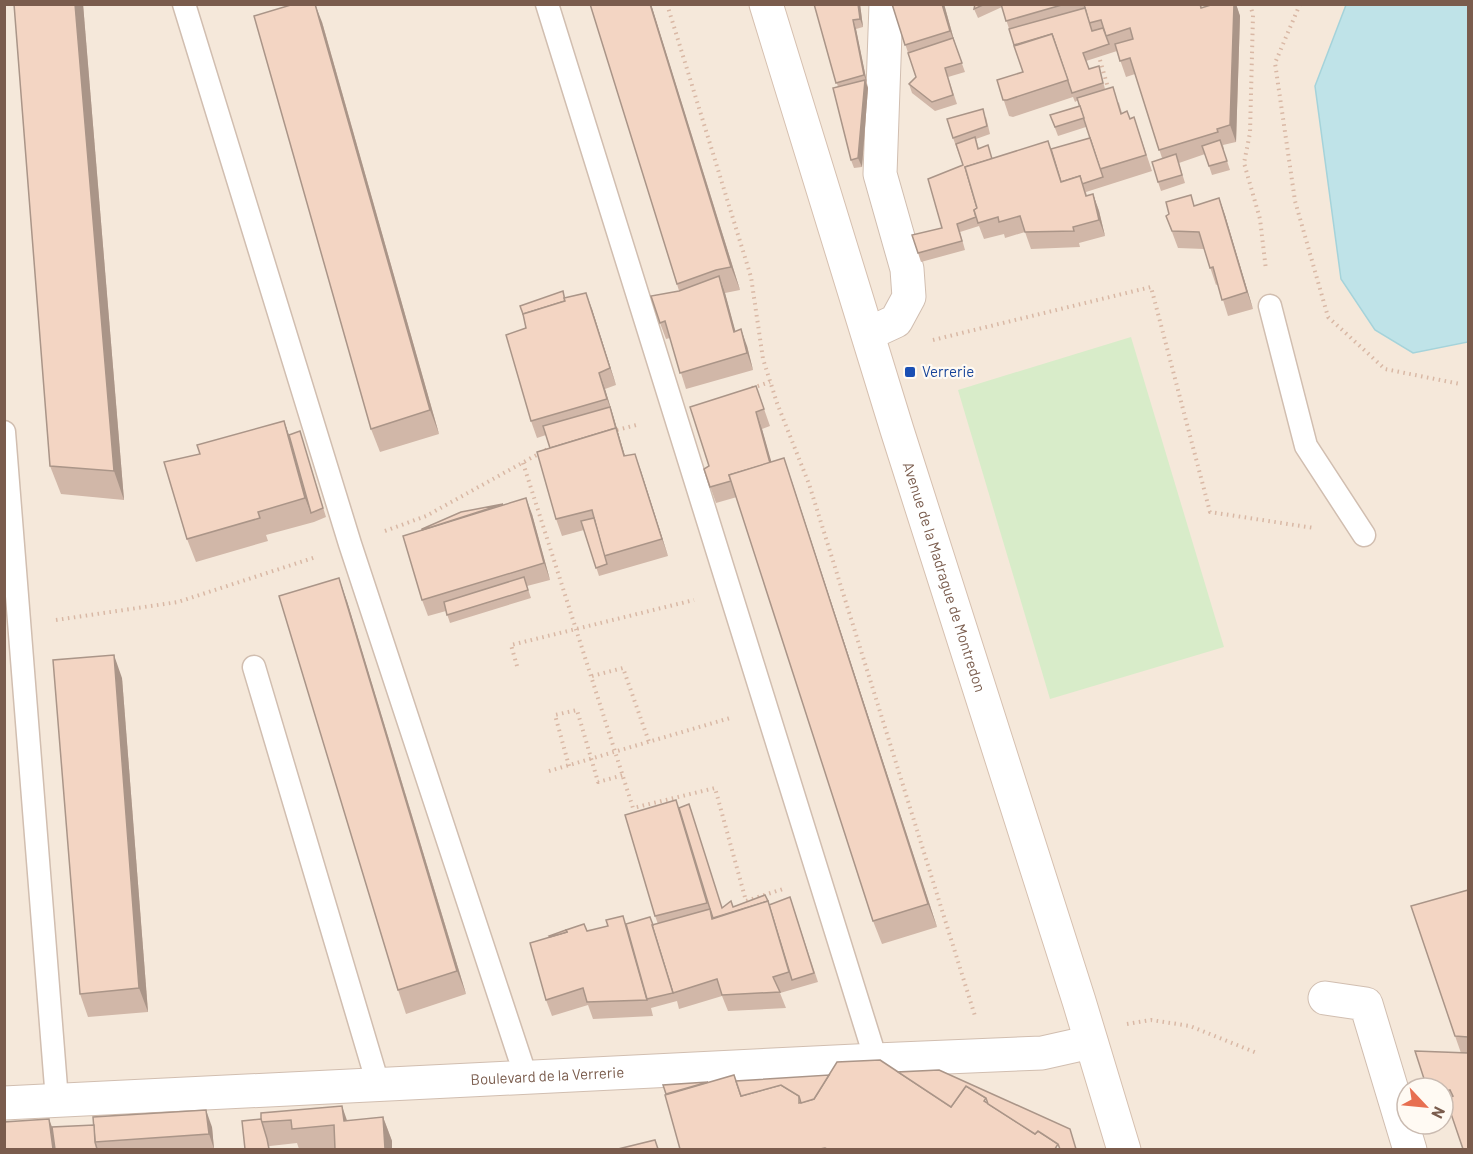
<svg xmlns="http://www.w3.org/2000/svg" width="1473" height="1154" viewBox="0 0 1473 1154" font-family="Barlow,sans-serif">
	<rect width="100%" height="100%" fill="#fdf6ec"/>
	<path fill="#f5e8da" fill-rule="evenodd" d="M5,5H1346L1315,86L1413,353L1468,342V1149L5,1150ZM1407,1088H1443V1124H1407Z"/>
	<path fill="#d8ecc9" d="M1131,337L1224,647L1050,699L958,390Z"/>
	<path fill="#bfe3e8" stroke="#a5d3da" stroke-width="1.5" d="M1346,5H1468V342L1413,353L1375,330L1341,279L1315,86Z"/>
	<g fill="none" stroke-linecap="round" stroke-linejoin="round">
		<g stroke="#d1beb0" stroke-width="25">
			<g id="lane">
				<path d="M184,4L350,544L526,1077"/>
				<path d="M547,4L876,1060"/>
				<path d="M1270,306L1306,446L1364,535"/>
				<path d="M4,432L57,1100"/>
				<path d="M254,667L378,1084"/>
			</g>
		</g>
		<g stroke="#d1beb0" stroke-width="35">
			<g id="street">
				<path d="M868,334L896,321L909,297L907,269L880,174L886,4"/>
				<path d="M1325,998L1366,1004L1410,1150"/>
				<path id="s1" d="M4,1103L876,1060L1042,1053L1091,1042"/>
			</g>
		</g>
		<g stroke="#d6c0b0" stroke-width="35">
			<g id="secondary">
				<path id="s2" d="M766,4L897,430L1079,1001L1124,1150"/>
			</g>
		</g>
		<g stroke="#d9b8a5" stroke-width="4" stroke-dasharray="1.5 4.5" stroke-linecap="butt">
			<path d="M667,4L751,277L763,359L777,403L809,484L975,1016"/>
			<path d="M1250,4L1253,15L1250,133L1244,163L1260,219L1266,270"/>
			<path d="M1300,4L1275,63L1295,201L1328,317L1385,369L1460,384"/>
			<path d="M1100,60L1109,91"/>
			<path d="M933,340L1151,287L1210,512L1314,528"/>
			<path d="M752,388L770,382"/>
			<path d="M617,430L640,424"/>
			<path d="M523,463L633,808L715,788L746,901L786,888"/>
			<path d="M385,531L426,516L551,447"/>
			<path d="M56,620L178,602L316,557"/>
			<path d="M517,666L511,645L694,600"/>
			<path d="M592,676L623,668L649,742"/>
			<path d="M569,766L555,715L577,710L598,782L624,775"/>
			<path d="M549,771L730,718"/>
			<path d="M1127,1024L1151,1020L1190,1026L1257,1053"/>
		</g>
		<use href="#lane" stroke="#fff" stroke-width="22"/>
		<use href="#street" stroke="#fff" stroke-width="33"/>
		<use href="#secondary" stroke="#fff" stroke-width="33"/>
	</g>
	<g fill="#d1b7a8">
		<path d="M14,4H83L124,500L61,494L50,466Z"/>
		<path d="M651,4L740,290L725,293L735,331L747,346L753,370L686,389L670,338L666,339L660,323L679,291L677,284Z"/>
		<path d="M814,4H860L863,27L856,29L868,88L862,167L854,168L851,160L838,87Z"/>
		<path d="M892,4H944L956,47L965,72L948,77L957,104L935,111L912,93L909,84L916,77Z"/>
		<path d="M975,4H1201L1202,8L1214,4H1236L1240,16L1236,142L1223,145L1224,149H1223L1230,170L1212,175L1205,154L1179,163L1185,183L1161,191L1158,182L1162,158L1135,74L1126,77L1117,51L1086,61L1089,69L1099,66L1105,89L1119,103L1122,113L1130,118L1134,117L1152,171L1086,192L1087,196L1093,194L1099,211L1105,236L1079,243L1080,247L1031,249L1025,232L1005,238L1004,234L984,239L979,226L960,232L965,250L921,262L918,253L942,228L963,165L953,138L986,117L990,134L976,139L979,149L993,158L1051,149L1090,138L1086,127L1058,136L1050,115L1080,106L1078,100L1075,102L1073,97L1013,117L1009,116L997,80L1023,72L1002,7L978,18L974,9Z"/>
		<path d="M322,22L439,434L380,452L371,429Z"/>
		<path d="M1219,198L1225,215L1253,309L1228,316L1218,284L1216,285L1204,249L1178,248L1166,216Z"/>
		<path d="M563,291L565,298L592,309L616,385L605,389L625,456L641,471L668,556L599,576L584,530L562,536L556,519L550,448L546,435L537,438L531,421L526,328Z"/>
		<path d="M756,386L770,426L762,429L771,462L792,482L937,927L882,944L873,921L737,497L716,503L704,469L709,466Z"/>
		<path d="M284,421L289,435L300,431L326,517L314,522L266,535L268,541L196,562L187,539L200,454Z"/>
		<path d="M532,514L550,580L527,586L531,598L450,623L446,611L428,616L422,600Z"/>
		<path d="M347,601L466,994L406,1014L398,990Z"/>
		<path d="M122,678L148,1012L88,1017L80,994Z"/>
		<path d="M679,808L722,907L769,905L790,897L818,982L780,993L786,1008L728,1011L722,996L679,1009L677,1001L651,1008L653,1016L593,1019L588,1005L552,1016L546,1000L587,931L626,924L653,925L658,924L655,916Z"/>
		<path d="M1468,890V1149L1452,1115L1443,1118V1088L1461,1053L1455,1036Z"/>
		<path d="M383,1117L392,1141V1149H299L297,1143L270,1146L245,1149L261,1119L347,1121Z"/>
		<path d="M52,1127H212L214,1149H4Z"/>
	</g>
	<g fill="#aa9588">
		<path d="M75,4H83L124,500L114,471Z"/>
		<path d="M315,4L322,22L439,434L430,410Z"/>
		<path d="M650,4H651L740,290L731,267Z"/>
		<path d="M858,4H860L863,27L860,19Z"/>
		<path d="M942,4H944L956,47L950,31Z"/>
		<path d="M1234,4H1236L1240,16L1236,142L1230,125Z"/>
		<path d="M853,20L856,29L867,83L864,75Z"/>
		<path d="M865,80L868,88L862,167L858,158Z"/>
		<path d="M1093,194L1099,211L1105,236L1099,220Z"/>
		<path d="M1219,198L1225,215L1253,309L1247,292Z"/>
		<path d="M719,276L725,293L740,348L734,332Z"/>
		<path d="M586,293L592,309L616,385L610,368Z"/>
		<path d="M741,329L747,346L753,370L747,353Z"/>
		<path d="M599,373L605,389L613,415L607,399Z"/>
		<path d="M610,407L613,415L630,473L624,456Z"/>
		<path d="M756,412L762,429L778,485L772,469Z"/>
		<path d="M284,421L292,444L311,513L305,498Z"/>
		<path d="M635,454L641,471L668,556L662,539Z"/>
		<path d="M784,458L792,482L937,927L928,904Z"/>
		<path d="M526,498L532,514L550,580L544,563Z"/>
		<path d="M339,578L347,601L466,994L457,971Z"/>
		<path d="M114,655L122,678L148,1012L139,988Z"/>
		<path d="M342,1106L350,1129L344,1121Z"/>
		<path d="M206,1110L212,1127L214,1149L209,1134Z"/>
		<path d="M383,1117L392,1141V1149H385Z"/>
		<path d="M49,1119L55,1135L57,1149H53Z"/>
	</g>
	<g fill="#f3d5c3" stroke="#aa9588" stroke-width="1.5">
		<path d="M14,4H75L114,471L50,466Z"/>
		<path d="M294,4H315L430,410L371,429L254,16Z"/>
		<path d="M590,4H650L731,267L716,270L677,284Z"/>
		<path d="M814,4H858L860,19L853,20L864,75L836,83Z"/>
		<path d="M892,4H942L950,31L905,45Z"/>
		<path d="M975,4H985L974,9Z"/>
		<path d="M1001,4H1065L1006,21Z"/>
		<path d="M1084,4H1200L1201,8L1214,4H1234L1230,125L1217,129L1218,132L1159,150L1130,58L1120,61L1115,44L1133,39L1130,28L1106,36L1101,20L1089,23Z"/>
		<path d="M1085,8L1092,31L1103,28L1109,44L1083,53L1089,69L1099,66L1103,83L1072,93L1052,34L1014,45L1009,29Z"/>
		<path d="M1052,34L1068,80L1007,100H1003L997,80L1023,72L1014,46Z"/>
		<path d="M953,38L962,63L945,68L953,95L932,102L909,84L916,77L908,53Z"/>
		<path d="M865,80L858,158L851,160L833,88Z"/>
		<path d="M1113,87L1121,114L1127,111L1130,119L1134,117L1146,155L1100,169L1077,98Z"/>
		<path d="M1080,106L1084,118L1055,127L1050,115Z"/>
		<path d="M983,109L987,126L953,138L947,119Z"/>
		<path d="M975,137L978,149L988,145L992,159L965,167L977,208L974,210L976,217L957,224L962,241L918,253L912,235L942,228L928,179L963,165L956,144Z"/>
		<path d="M1090,138L1103,177L1082,184L1080,176L1061,182L1051,149Z"/>
		<path d="M1220,140L1227,161L1209,166L1202,146Z"/>
		<path d="M1048,141L1061,182L1080,176L1086,196L1093,194L1099,220L1073,227L1074,231L1025,232L1020,216L999,222L998,217L978,223L974,210L977,208L965,167Z"/>
		<path d="M1176,154L1182,175L1158,182L1152,162Z"/>
		<path d="M1191,195L1194,206L1219,198L1247,292L1222,300L1213,267L1210,268L1199,232L1172,231L1166,216L1169,214L1166,202Z"/>
		<path d="M719,276L734,332L741,329L747,353L680,373L665,321L660,323L651,296L679,291Z"/>
		<path d="M563,291L565,301L523,314L520,306Z"/>
		<path d="M586,293L610,368L599,373L607,399L531,421L506,335L526,328L523,314L565,301L564,298Z"/>
		<path d="M756,386L764,409L756,412L770,463L729,475L731,481L710,487L704,469L709,466L690,407Z"/>
		<path d="M610,407L618,436L616,428L550,448L543,426Z"/>
		<path d="M284,421L305,498L258,512L260,518L187,539L164,462L200,454L197,445Z"/>
		<path d="M616,428L624,456L635,454L662,539L604,556L592,510L556,519L537,452Z"/>
		<path d="M300,431L323,508L311,513L289,435Z"/>
		<path d="M784,458L928,904L873,921L729,475Z"/>
		<path d="M526,498L544,563L422,600L403,536Z"/>
		<path d="M503,504L422,530V529L461,512Z"/>
		<path d="M594,518L607,564L596,568L581,521Z"/>
		<path d="M524,577L528,590L447,615L444,602Z"/>
		<path d="M339,578L457,971L398,990L279,596Z"/>
		<path d="M114,655L139,988L80,994L53,660Z"/>
		<path d="M676,800L707,903L655,916L625,815Z"/>
		<path d="M689,804L722,908L731,901L733,907L765,895L768,901L713,918L710,909L679,808Z"/>
		<path d="M1468,890V1037L1455,1036L1411,906Z"/>
		<path d="M790,897L814,973L792,980L769,905Z"/>
		<path d="M768,901L789,972L773,977L780,992L722,995L717,979L673,993L652,925L710,909L712,919Z"/>
		<path d="M623,916L647,1000L587,1002L583,988L546,1000L530,943L567,932L566,930L584,924L587,931L608,926L606,920Z"/>
		<path d="M650,917L653,925H652L673,993L647,999L626,924Z"/>
		<path d="M566,930L567,932L550,937L549,936Z"/>
		<path d="M1415,1051L1468,1053V1149H1463L1446,1099L1453,1096L1450,1090L1443,1092V1088H1427Z"/>
		<path d="M880,1060L951,1107L966,1086L986,1098L984,1101L1035,1134L1038,1131L1058,1144L1055,1149H827L825,1148L820,1149H680L665,1095L734,1075L741,1096L781,1085L799,1096V1103L814,1099L837,1062Z"/>
		<path d="M939,1070L1070,1129L1076,1149H1060L1058,1144L1038,1131L1035,1134L988,1104L986,1098L966,1086L951,1107L898,1072Z"/>
		<path d="M829,1075L814,1099L801,1103L799,1096L781,1085L741,1096L736,1081Z"/>
		<path d="M708,1082L666,1094L663,1085Z"/>
		<path d="M342,1106L344,1121L383,1117L385,1149H335L334,1125L292,1129L291,1120L261,1122V1113Z"/>
		<path d="M206,1110L209,1134L95,1142L93,1117Z"/>
		<path d="M49,1119L53,1149H4V1122Z"/>
		<path d="M261,1119L267,1139L269,1149H245L242,1121Z"/>
		<path d="M94,1125L95,1142L97,1149H55L52,1127Z"/>
		<path d="M655,1140L658,1149H618Z"/>
	</g>
	<rect fill="#1a4fb4" stroke="#fffaf3" stroke-width="2" x="904" y="366" width="12" height="12" rx="3"/>
	<g text-anchor="middle" stroke-width="4.5" stroke-linejoin="round" paint-order="stroke">
		<g font-size="15" fill="#164399" stroke="#fffaf3" text-anchor="start">
			<text x="922" y="377">Verrerie</text>
		</g>
		<g font-size="15" fill="#7a5c4d" stroke="#fffaf3">
			<text dy="5" stroke="none"><textPath href="#s2" startOffset="600">Avenue de la Madrague de Montredon</textPath></text>
			<text dy="5" stroke="none"><textPath href="#s1" startOffset="544">Boulevard de la Verrerie</textPath></text>
		</g>
	</g>
	<rect width="1473" height="1154" fill="none" stroke="#7a5c4d" stroke-width="12"/>
	<g transform="translate(1425 1106) rotate(116)"><circle r="28" fill="#fffaf3" stroke="#cabbb1" stroke-width="1.5"/>
	<path d="M0-4.5L10 22L0 15L-10 22Z" fill="#e76f51"/>
	<text y="-9" font-size="16" font-weight="bold" text-anchor="middle" fill="#7a5c4d">N</text>
	</g>
</svg>
